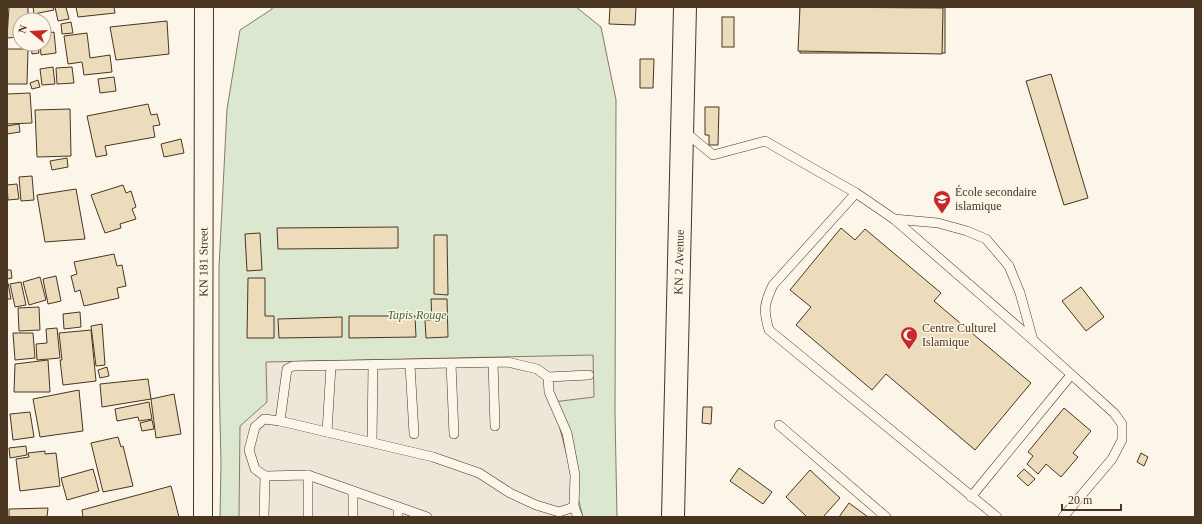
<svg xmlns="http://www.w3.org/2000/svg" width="1202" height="524" viewBox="0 0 1202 524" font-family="Georgia,serif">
	<rect width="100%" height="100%" fill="#fbf6e9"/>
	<path fill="#dce7d0" stroke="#887966" d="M272,7H576L601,27L616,100L615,414L617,517H220L221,464L219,373V267L227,109L240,30L272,9Z"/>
	<path fill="#ede7d9" stroke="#887966" d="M593,355L594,397L553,402L583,517H239L240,426L267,402L266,362Z"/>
	<g fill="#ecdcbc" stroke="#4a3520">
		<path d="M9,7H28V20H20V37L7,38Z"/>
		<path d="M33,7H53L54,10L34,14Z"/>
		<path d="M55,7H66L69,19L58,21Z"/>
		<path d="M76,7H114L115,13L78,17Z"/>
		<path d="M610,7H636L635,25L609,24Z"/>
		<rect x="800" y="7" width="145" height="46"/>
		<path d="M800,7L943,8L942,54L798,51Z"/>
		<rect x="722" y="17" width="12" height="30"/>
		<path d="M167,21L169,54L116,60L110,27Z"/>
		<path d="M71,22L73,33L62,34L61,24Z"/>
		<path d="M54,32L56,53L41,55L40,44H44V34Z"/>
		<path d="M87,33L90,58L110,55L112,72L84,75L82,62L68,64L64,36Z"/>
		<path d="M31,44H38L39,53L32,54Z"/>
		<path d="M7,49H28L27,84H7Z"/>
		<path d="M640,59H654L653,88H640Z"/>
		<path d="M53,67L55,84L42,85L40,69Z"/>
		<path d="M72,67L74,83L57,84L56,68Z"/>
		<path d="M1051,74L1088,198L1064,205L1026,81Z"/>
		<path d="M114,77L116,91L100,93L98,79Z"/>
		<path d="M38,80L40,87L32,89L30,83Z"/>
		<path d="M30,93L32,123L7,124V94Z"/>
		<path d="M148,104L151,115L157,114L160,125L153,126L155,137L105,146L107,155L96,157L87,116Z"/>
		<path d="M705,107H719L718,145H709V135H705Z"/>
		<path d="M70,109L71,156L37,157L35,110Z"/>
		<path d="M19,124L20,132L7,134V126Z"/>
		<path d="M181,139L184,153L164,157L161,144Z"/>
		<path d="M67,158L68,167L52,170L50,161Z"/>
		<path d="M32,176L34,200L21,201L19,177Z"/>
		<path d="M17,184L19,199L8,200L7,185Z"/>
		<path d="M123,185L126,193L131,191L136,207L132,209L136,219L120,224L121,228L105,233L91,195Z"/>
		<path d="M76,189L85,239L45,242L37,195Z"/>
		<path d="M398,227V248L278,249L277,228Z"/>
		<path d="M841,228L855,240L865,229L941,293L934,301L1031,383L975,450L886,374L872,390L796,325L811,307L790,290Z"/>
		<path d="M260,233L262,270L247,271L245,234Z"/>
		<path d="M434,235H447L448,295L434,294Z"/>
		<path d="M114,254L117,266L122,265L126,286L117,288L119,298L84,306L80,290L75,292L71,276L77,274L74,262Z"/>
		<path d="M7,270H11L12,278L7,279Z"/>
		<path d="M56,276L61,301L48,304L43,279Z"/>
		<path d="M40,277L46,300L29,305L23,282Z"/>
		<path d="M248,278H265V316H274V338H247Z"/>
		<path d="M21,282L26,305L15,307L10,284Z"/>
		<path d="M8,283L11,299H7V284Z"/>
		<path d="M1081,287L1104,317L1086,331L1062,301Z"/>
		<path d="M431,299H447L448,337L426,338L425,320H432Z"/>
		<path d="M39,307L40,330L19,331L18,308Z"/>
		<path d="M80,312L81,327L64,329L63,314Z"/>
		<path d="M349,316H415L416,337L349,338Z"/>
		<path d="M342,317V337L279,338L278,319Z"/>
		<path d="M102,324L105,365L96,366L91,326Z"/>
		<path d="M57,328L60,358L37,360L36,344L47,343L46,329Z"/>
		<path d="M91,330L96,381L63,385L60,360H62L59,333Z"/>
		<path d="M13,333H33L35,358L15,360Z"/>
		<path d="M48,360L50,392H14L15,364Z"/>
		<path d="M107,367L109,376L100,378L98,370Z"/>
		<path d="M148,379L151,399L102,407L100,384Z"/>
		<path d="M79,390L83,431L40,437L33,399Z"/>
		<path d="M174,394L181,434L156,438L151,399Z"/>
		<path d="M149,402L152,419L139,421L138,417L117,421L115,409Z"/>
		<path d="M703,407H712L711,424L702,423Z"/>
		<path d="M1064,408L1091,431L1073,453L1078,457L1061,477L1046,464L1038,474L1027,464L1033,456L1028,452Z"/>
		<path d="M30,412L34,437L13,440L10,414Z"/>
		<path d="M152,420L154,429L142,431L140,423Z"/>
		<path d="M118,437L121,447L123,446L133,486L103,492L91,443Z"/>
		<path d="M26,446L27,455L10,458L9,448Z"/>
		<path d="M45,451V454L56,453L60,486L20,491L16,459L29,457L28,453Z"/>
		<path d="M1141,453L1148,457L1144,466L1137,462Z"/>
		<path d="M739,468L772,492L763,504L730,481Z"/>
		<path d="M93,469L99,491L67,500L61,478Z"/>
		<path d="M1024,469L1035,479L1028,486L1017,476Z"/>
		<path d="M810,470L840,498L823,517H807L786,497Z"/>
		<path d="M171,486L179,517H83L82,510Z"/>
		<path d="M849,503L868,517H839Z"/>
		<path d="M48,508L47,517H9V509Z"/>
	</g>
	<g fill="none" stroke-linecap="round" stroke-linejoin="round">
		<g stroke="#4a3520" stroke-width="10">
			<g id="lane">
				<path d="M684,131L713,155L765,141L856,193L894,219L1033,340L1114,413L1122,424V440L1112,459L1063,517"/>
				<path d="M856,193L773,285C764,304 763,310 769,330L997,517"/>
				<path d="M894,219L938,223L967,231L986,239L1009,266L1020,293L1033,340"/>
				<path d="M493,363L495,426"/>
				<path d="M451,364L454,434"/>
				<path d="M410,365L414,434"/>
				<path d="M280,421L287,369L293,366L507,362L537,369L548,377"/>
				<path d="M779,425L886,517"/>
				<path d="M327,432L331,366"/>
				<path d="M372,442L373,365"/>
				<path d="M265,476L308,475L427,517"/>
				<path d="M971,497L1071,375"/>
				<path d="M398,507V517"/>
				<path d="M574,507L578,517"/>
				<path d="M264,517L265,476L255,469L249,450L255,427L264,419L280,421L433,457L479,473L510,493L536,505L559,512L574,507L575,475L567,433L549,392L548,377L589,375"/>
				<path d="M308,517V475"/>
				<path d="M353,517V491"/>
			</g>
		</g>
		<g stroke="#4a3520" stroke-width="20">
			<g id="street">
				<path id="s1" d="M203,517L204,7"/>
			</g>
		</g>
		<g stroke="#4a3520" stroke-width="24">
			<g id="secondary">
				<path id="s2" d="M673,517L685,7"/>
			</g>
		</g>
		<use href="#lane" stroke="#fbf6e9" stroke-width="9"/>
		<use href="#street" stroke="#fbf6e9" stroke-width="18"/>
		<use href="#secondary" stroke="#fbf6e9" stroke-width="22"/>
	</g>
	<defs>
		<g id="school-pin" transform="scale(0.9)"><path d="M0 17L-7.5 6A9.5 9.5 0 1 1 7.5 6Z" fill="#c62828" stroke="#fbf6e9"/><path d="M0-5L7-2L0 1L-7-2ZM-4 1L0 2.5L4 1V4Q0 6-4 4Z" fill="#fff"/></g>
		<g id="mosque-pin" transform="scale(0.9)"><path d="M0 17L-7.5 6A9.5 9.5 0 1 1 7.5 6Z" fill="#c62828" stroke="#fbf6e9"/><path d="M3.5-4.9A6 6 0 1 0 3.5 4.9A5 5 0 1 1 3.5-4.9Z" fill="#fff"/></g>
	</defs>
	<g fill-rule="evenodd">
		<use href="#school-pin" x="942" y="199"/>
		<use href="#mosque-pin" x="909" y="335"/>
	</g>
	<g text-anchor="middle" stroke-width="3" stroke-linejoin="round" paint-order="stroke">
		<g font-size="12" fill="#4a3520" stroke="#fbf6e9" text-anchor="start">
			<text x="955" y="196">École secondaire<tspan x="955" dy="14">islamique</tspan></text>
			<text x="922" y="332">Centre Culturel<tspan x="922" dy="14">Islamique</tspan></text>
		</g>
		<g font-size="12" fill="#4a3520" stroke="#fbf6e9">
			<text dy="4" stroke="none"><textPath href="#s1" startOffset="255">KN 181 Street</textPath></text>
			<text dy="4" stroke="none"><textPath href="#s2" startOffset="255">KN 2 Avenue</textPath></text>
		</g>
		<g font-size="12" font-style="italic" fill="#436837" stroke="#fbf6e9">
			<text x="417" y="319">Tapis Rouge</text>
		</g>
	</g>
	<rect width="1202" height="524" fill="none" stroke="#4a3520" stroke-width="16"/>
	<g transform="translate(32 32) rotate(288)"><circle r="19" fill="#fbf6e9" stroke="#b4a999"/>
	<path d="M0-3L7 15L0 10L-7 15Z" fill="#c62828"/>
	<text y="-6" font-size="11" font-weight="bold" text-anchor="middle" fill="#4a3520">N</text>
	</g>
	<path d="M1062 504v6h59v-6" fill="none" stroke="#4a3520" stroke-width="2"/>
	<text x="1068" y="504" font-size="12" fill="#4a3520" stroke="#fbf6e9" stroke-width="3" paint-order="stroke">20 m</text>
</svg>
